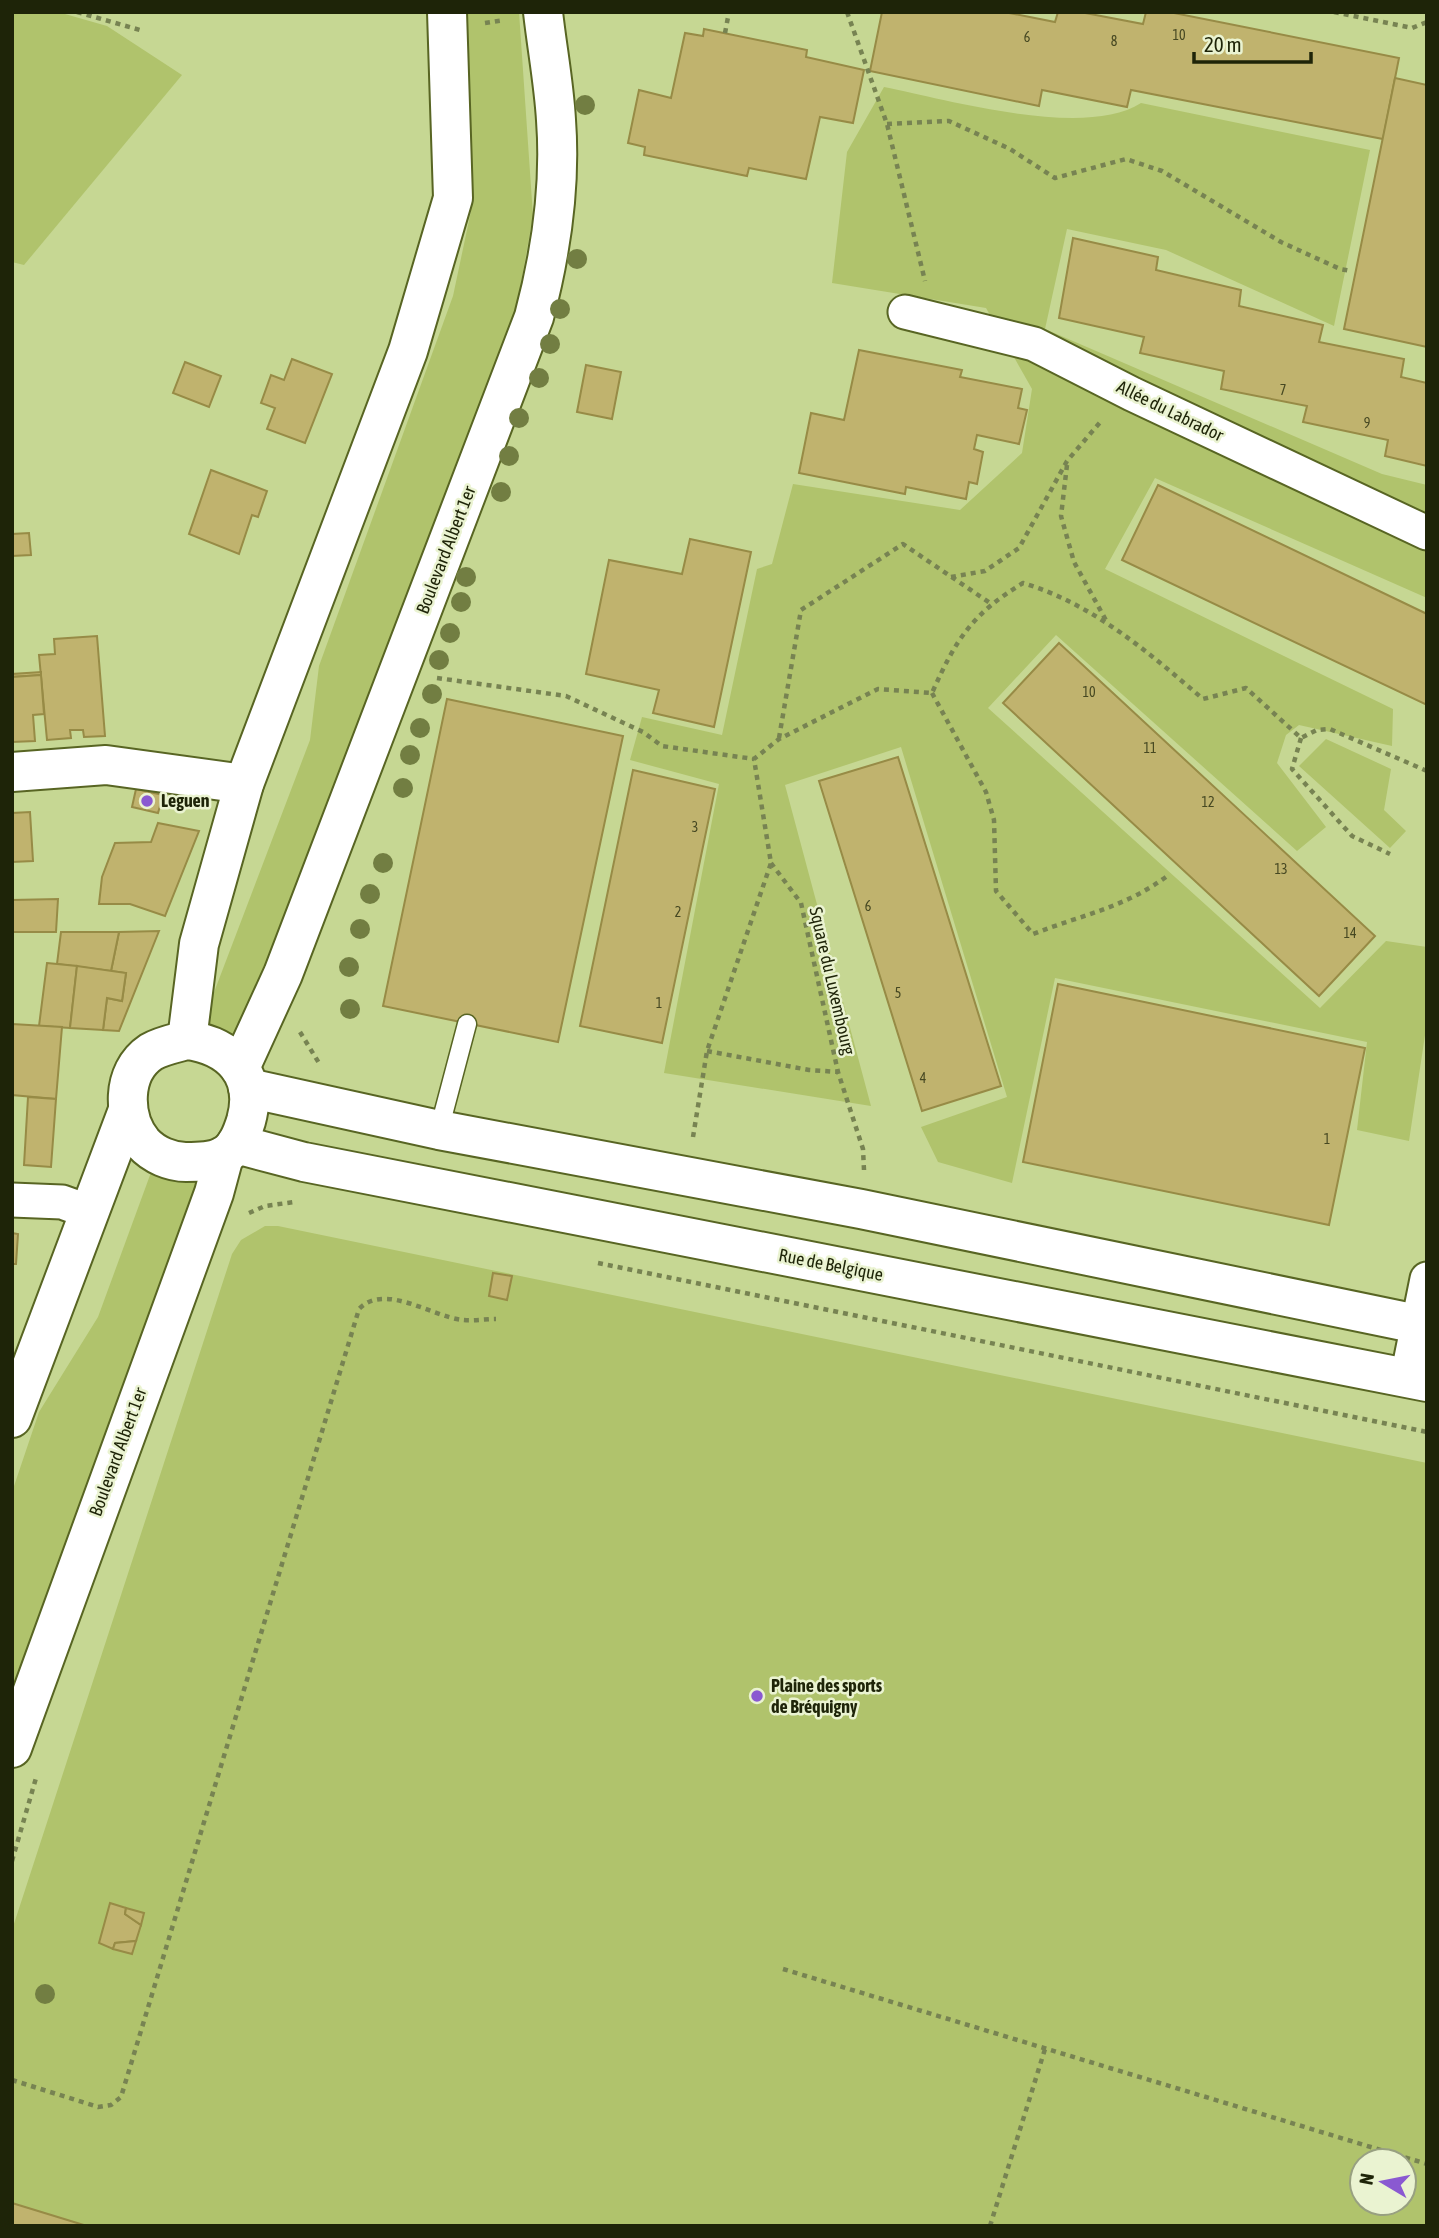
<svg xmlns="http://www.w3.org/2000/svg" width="1439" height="2238" viewBox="0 0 1439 2238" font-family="'Asap Condensed',sans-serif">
	<rect width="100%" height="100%" fill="#c6d793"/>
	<g fill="#b0c36c" fill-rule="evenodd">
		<path d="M12,12H58L107,26L182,75L24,265L12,262Z"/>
		<path d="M463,12H519L533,216L516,311L236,1056L197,1037L310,740L319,666L453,296L471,211L470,88Z"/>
		<path d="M884,87C949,100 1085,139 1141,103L1370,150L1334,326L1166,250L1067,229L1045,329L1382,474L1427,485V598L1155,478L1105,569L1393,709L1392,746L1299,725L1286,735L1277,763L1326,827L1297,851L1056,635L988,708L1320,1008L1386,941L1427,947V1022L1409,1141L1357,1130L1367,1042L1055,978L1012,1183L938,1162L921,1127L1007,1097L901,747L785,785L871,1106L664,1073L719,784L630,760L642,717L722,735L757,569L772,564L793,484L960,510L1022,453L1032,389L986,308L832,283L847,152Z"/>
		<path d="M1326,739L1391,769L1384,810L1406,831L1390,848L1299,766Z"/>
		<path d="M153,1167L199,1178L12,1688V1492L39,1412L98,1317Z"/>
		<path d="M265,1226H278L1427,1463V2226H12V1930L232,1254L241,1240ZM1362,2161H1404V2203H1362Z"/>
	</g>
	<g fill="#c0b36e" stroke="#978b46" stroke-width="2">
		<path d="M882,12H1004L1055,22L1058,12H1080L1143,24L1146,12H1169L1399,58L1383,139L1131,90L1127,107L1042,90L1039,106L870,71Z"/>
		<path d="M704,29L807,50L806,57L864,70L853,123L820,117L806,179L749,168L747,176L644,155L645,147L628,143L639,90L671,98L685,33L703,36Z"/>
		<path d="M1395,78L1427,85V347L1344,329Z"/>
		<path d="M1073,238L1158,257L1156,270L1241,290L1239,306L1323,325L1319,342L1404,359L1401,377L1427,383V466L1385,456L1388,440L1303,422L1307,406L1221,389L1224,371L1140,353L1144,337L1059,318Z"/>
		<path d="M859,350L962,370L960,377L1022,389L1018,408L1027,410L1019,444L977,435L974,449L983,452L977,484L969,482L966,499L906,487L905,494L799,473L811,413L844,420Z"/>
		<path d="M292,359L332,374L305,443L267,429L275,408L261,403L271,375L284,380Z"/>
		<path d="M185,362L221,376L209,407L173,393Z"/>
		<path d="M586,365L621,372L612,419L577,412Z"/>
		<path d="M211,470L267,491L258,517L252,515L239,554L189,534Z"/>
		<path d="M1158,485L1427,614V705L1122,560Z"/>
		<path d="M29,533L31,555L12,556V534Z"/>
		<path d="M690,539L751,552L714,727L653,713L659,690L586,674L609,560L682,574Z"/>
		<path d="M97,636L105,736L84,737L83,730H70L71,738L47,740L39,655L55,654L54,639Z"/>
		<path d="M1059,643L1375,936L1319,996L1003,703Z"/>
		<path d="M41,672V675L12,677V674Z"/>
		<path d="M41,675L44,714L33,715L35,741L12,742V677Z"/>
		<path d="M447,699L623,736L558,1042L383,1006Z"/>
		<path d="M898,757L1001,1086L922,1111L819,781Z"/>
		<path d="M633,770L715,789L662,1043L580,1026Z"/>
		<path d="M136,789L163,795L158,813L132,807Z"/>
		<path d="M30,812L33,861L12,862V813Z"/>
		<path d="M158,823L199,831L165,916L130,904H99L102,877L115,843L151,842Z"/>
		<path d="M58,899L56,932H12V900Z"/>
		<path d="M159,931L119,1031L103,1030L107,998L122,1001L126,973L111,971L119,932Z"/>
		<path d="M61,932H119L111,971L57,964Z"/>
		<path d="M47,963L77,966L70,1028L39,1026Z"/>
		<path d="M77,966L126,973L122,1001L107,998L103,1030L70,1028Z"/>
		<path d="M1058,984L1365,1048L1329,1225L1023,1162Z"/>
		<path d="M12,1024L62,1027L56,1099L12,1095Z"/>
		<path d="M28,1097L56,1099L51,1167L24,1165Z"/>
		<path d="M12,1233L18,1234L16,1264H12Z"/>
		<path d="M493,1273L512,1276L507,1300L489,1296Z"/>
		<path d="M110,1903L126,1908L125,1914L141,1925L136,1941L115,1943L113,1949L99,1943Z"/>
		<path d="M126,1908L144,1913L141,1925L125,1914Z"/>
		<path d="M136,1941L132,1954L113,1949L115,1943Z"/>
		<path d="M12,2203L87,2226H12Z"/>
	</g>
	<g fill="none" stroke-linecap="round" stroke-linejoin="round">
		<g stroke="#586523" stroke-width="21">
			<path id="service" d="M439,1130L467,1024"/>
		</g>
		<g stroke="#586523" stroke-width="37">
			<g id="minor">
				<path d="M905,312L1034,344L1132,394L1427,533"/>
				<path d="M12,1200L62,1202L87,1211"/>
				<path d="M1407,1378L1427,1279"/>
			</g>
		</g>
		<g stroke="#586523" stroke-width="42">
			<path id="tertiary" d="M12,772L106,765L244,784"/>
		</g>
		<g stroke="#586523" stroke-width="42">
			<g id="secondary">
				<path d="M187,1040L199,944L244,784L408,351L453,198L447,12"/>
				<path d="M187,1040C231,1046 259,1075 246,1121C242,1134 236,1150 223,1156C213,1162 198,1162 186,1162C171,1162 154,1155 143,1143C122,1118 121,1072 151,1052C161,1046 176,1043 187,1040Z"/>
				<path d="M240,1068L283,974L534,317C551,253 561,187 556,120C554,84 547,48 543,12"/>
				<path d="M248,1088L439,1130L861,1209L1427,1326"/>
				<path d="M236,1144L304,1162L1427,1382"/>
				<path d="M12,1418L128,1110"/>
				<path d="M12,1748L214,1193L224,1156"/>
			</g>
		</g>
		<g stroke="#778352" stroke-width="4.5" stroke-dasharray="5 5" stroke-linecap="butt">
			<path d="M77,12L140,30"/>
			<path d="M847,12L887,124L925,281"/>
			<path d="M1334,12L1412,28L1427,22"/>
			<path d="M485,23L504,20"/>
			<path d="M725,33L729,12"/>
			<path d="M887,124L949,121L1010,149L1055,178L1126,159L1162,171L1281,242L1340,269L1351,271"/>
			<path d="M1067,465L1061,516L1074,562L1108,624"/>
			<path d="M951,577L985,571L1019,548L1067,461L1102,420"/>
			<path d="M437,678L566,696L643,732L662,746L754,759"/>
			<path d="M932,693L986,792L994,820L996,891L1033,934C1084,914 1125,908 1170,874"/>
			<path d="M779,738L801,610L903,544L990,603"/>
			<path d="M1301,738L1292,769L1352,836L1390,854"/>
			<path d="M771,863L801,903L838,1072L863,1149L864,1170"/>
			<path d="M300,1032L319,1063"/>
			<path d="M707,1051L809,1070L838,1072"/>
			<path d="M693,1137L707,1051L771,863L754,759L779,739L878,689L932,693C956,639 972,614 1023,583C1093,604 1148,652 1203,699L1246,688L1301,738L1317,730L1330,729L1427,771"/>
			<path d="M249,1213L265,1206L294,1202"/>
			<path d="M598,1263L1427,1432"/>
			<path d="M12,1861L36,1778"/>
			<path d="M783,1969L1427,2164"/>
			<path d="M12,2080L98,2107L111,2105L121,2097L359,1309C385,1282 432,1317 463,1320C474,1321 485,1319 496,1319"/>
			<path d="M990,2226L1045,2049"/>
		</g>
		<use href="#service" stroke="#fff" stroke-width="18"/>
		<use href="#minor" stroke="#fff" stroke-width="33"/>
		<use href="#tertiary" stroke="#fff" stroke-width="38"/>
		<use href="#secondary" stroke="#fff" stroke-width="38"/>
	</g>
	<g fill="#727e42">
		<circle cx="585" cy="105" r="10"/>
		<circle cx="577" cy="259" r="10"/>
		<circle cx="560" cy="309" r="10"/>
		<circle cx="550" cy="344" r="10"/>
		<circle cx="539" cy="378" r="10"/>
		<circle cx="519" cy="418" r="10"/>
		<circle cx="509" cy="456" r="10"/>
		<circle cx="501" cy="492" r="10"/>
		<circle cx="466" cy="577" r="10"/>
		<circle cx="461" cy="602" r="10"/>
		<circle cx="450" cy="633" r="10"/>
		<circle cx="439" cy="660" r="10"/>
		<circle cx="432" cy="694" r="10"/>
		<circle cx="420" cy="728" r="10"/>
		<circle cx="410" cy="755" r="10"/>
		<circle cx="403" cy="788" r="10"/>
		<circle cx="383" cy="863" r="10"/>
		<circle cx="370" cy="894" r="10"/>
		<circle cx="360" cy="929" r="10"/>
		<circle cx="349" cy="967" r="10"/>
		<circle cx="350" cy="1009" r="10"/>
		<circle cx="45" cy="1994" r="10"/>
	</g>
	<g fill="#8a59d1" stroke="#eaf3d1" stroke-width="2.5">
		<circle cx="147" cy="801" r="7"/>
		<circle cx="757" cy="1696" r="7"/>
	</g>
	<g text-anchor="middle" stroke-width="5" stroke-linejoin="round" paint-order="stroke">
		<g font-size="14" fill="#464822">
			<text x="1179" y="40">10</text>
			<text x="1027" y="42">6</text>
			<text x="1114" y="46">8</text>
			<text x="1283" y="395">7</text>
			<text x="1367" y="428">9</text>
			<text x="1089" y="697">10</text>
			<text x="1150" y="753">11</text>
			<text x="1208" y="807">12</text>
			<text x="695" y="832">3</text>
			<text x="1281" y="874">13</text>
			<text x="868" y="911">6</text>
			<text x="678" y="917">2</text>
			<text x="1350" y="938">14</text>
			<text x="898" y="998">5</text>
			<text x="659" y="1008">1</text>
			<text x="923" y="1083">4</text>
			<text x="1327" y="1144">1</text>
		</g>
		<g font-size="18" fill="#1e2408" stroke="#eaf3d1">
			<text transform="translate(1170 411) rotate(26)" y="6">Allée du Labrador</text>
			<text transform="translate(446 550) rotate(-69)" y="6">Boulevard Albert 1er</text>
			<text transform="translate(832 981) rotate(77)" y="6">Square du Luxembourg</text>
			<text transform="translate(831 1265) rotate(11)" y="6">Rue de Belgique</text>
			<text transform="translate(118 1452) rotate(-70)" y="6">Boulevard Albert 1er</text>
		</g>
		<g font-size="18" font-weight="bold" fill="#1e2408" stroke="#eaf3d1" text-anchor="start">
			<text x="161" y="807">Leguen</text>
			<text x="771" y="1692">Plaine des sports<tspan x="771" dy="21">de Bréquigny</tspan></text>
		</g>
	</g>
	<rect width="1439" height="2238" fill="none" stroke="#1e2408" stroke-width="28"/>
	<g transform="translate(1383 2182) rotate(280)"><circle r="33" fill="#eaf3d1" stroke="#98a081" stroke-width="2"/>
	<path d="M0-5L12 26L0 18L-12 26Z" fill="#8a59d1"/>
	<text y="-10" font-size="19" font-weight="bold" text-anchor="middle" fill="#1e2408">N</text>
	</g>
	<path d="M1194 52v10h117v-10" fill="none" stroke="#1e2408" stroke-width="3.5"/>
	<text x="1204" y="52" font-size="21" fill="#1e2408" stroke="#eaf3d1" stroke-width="5" paint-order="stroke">20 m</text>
</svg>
